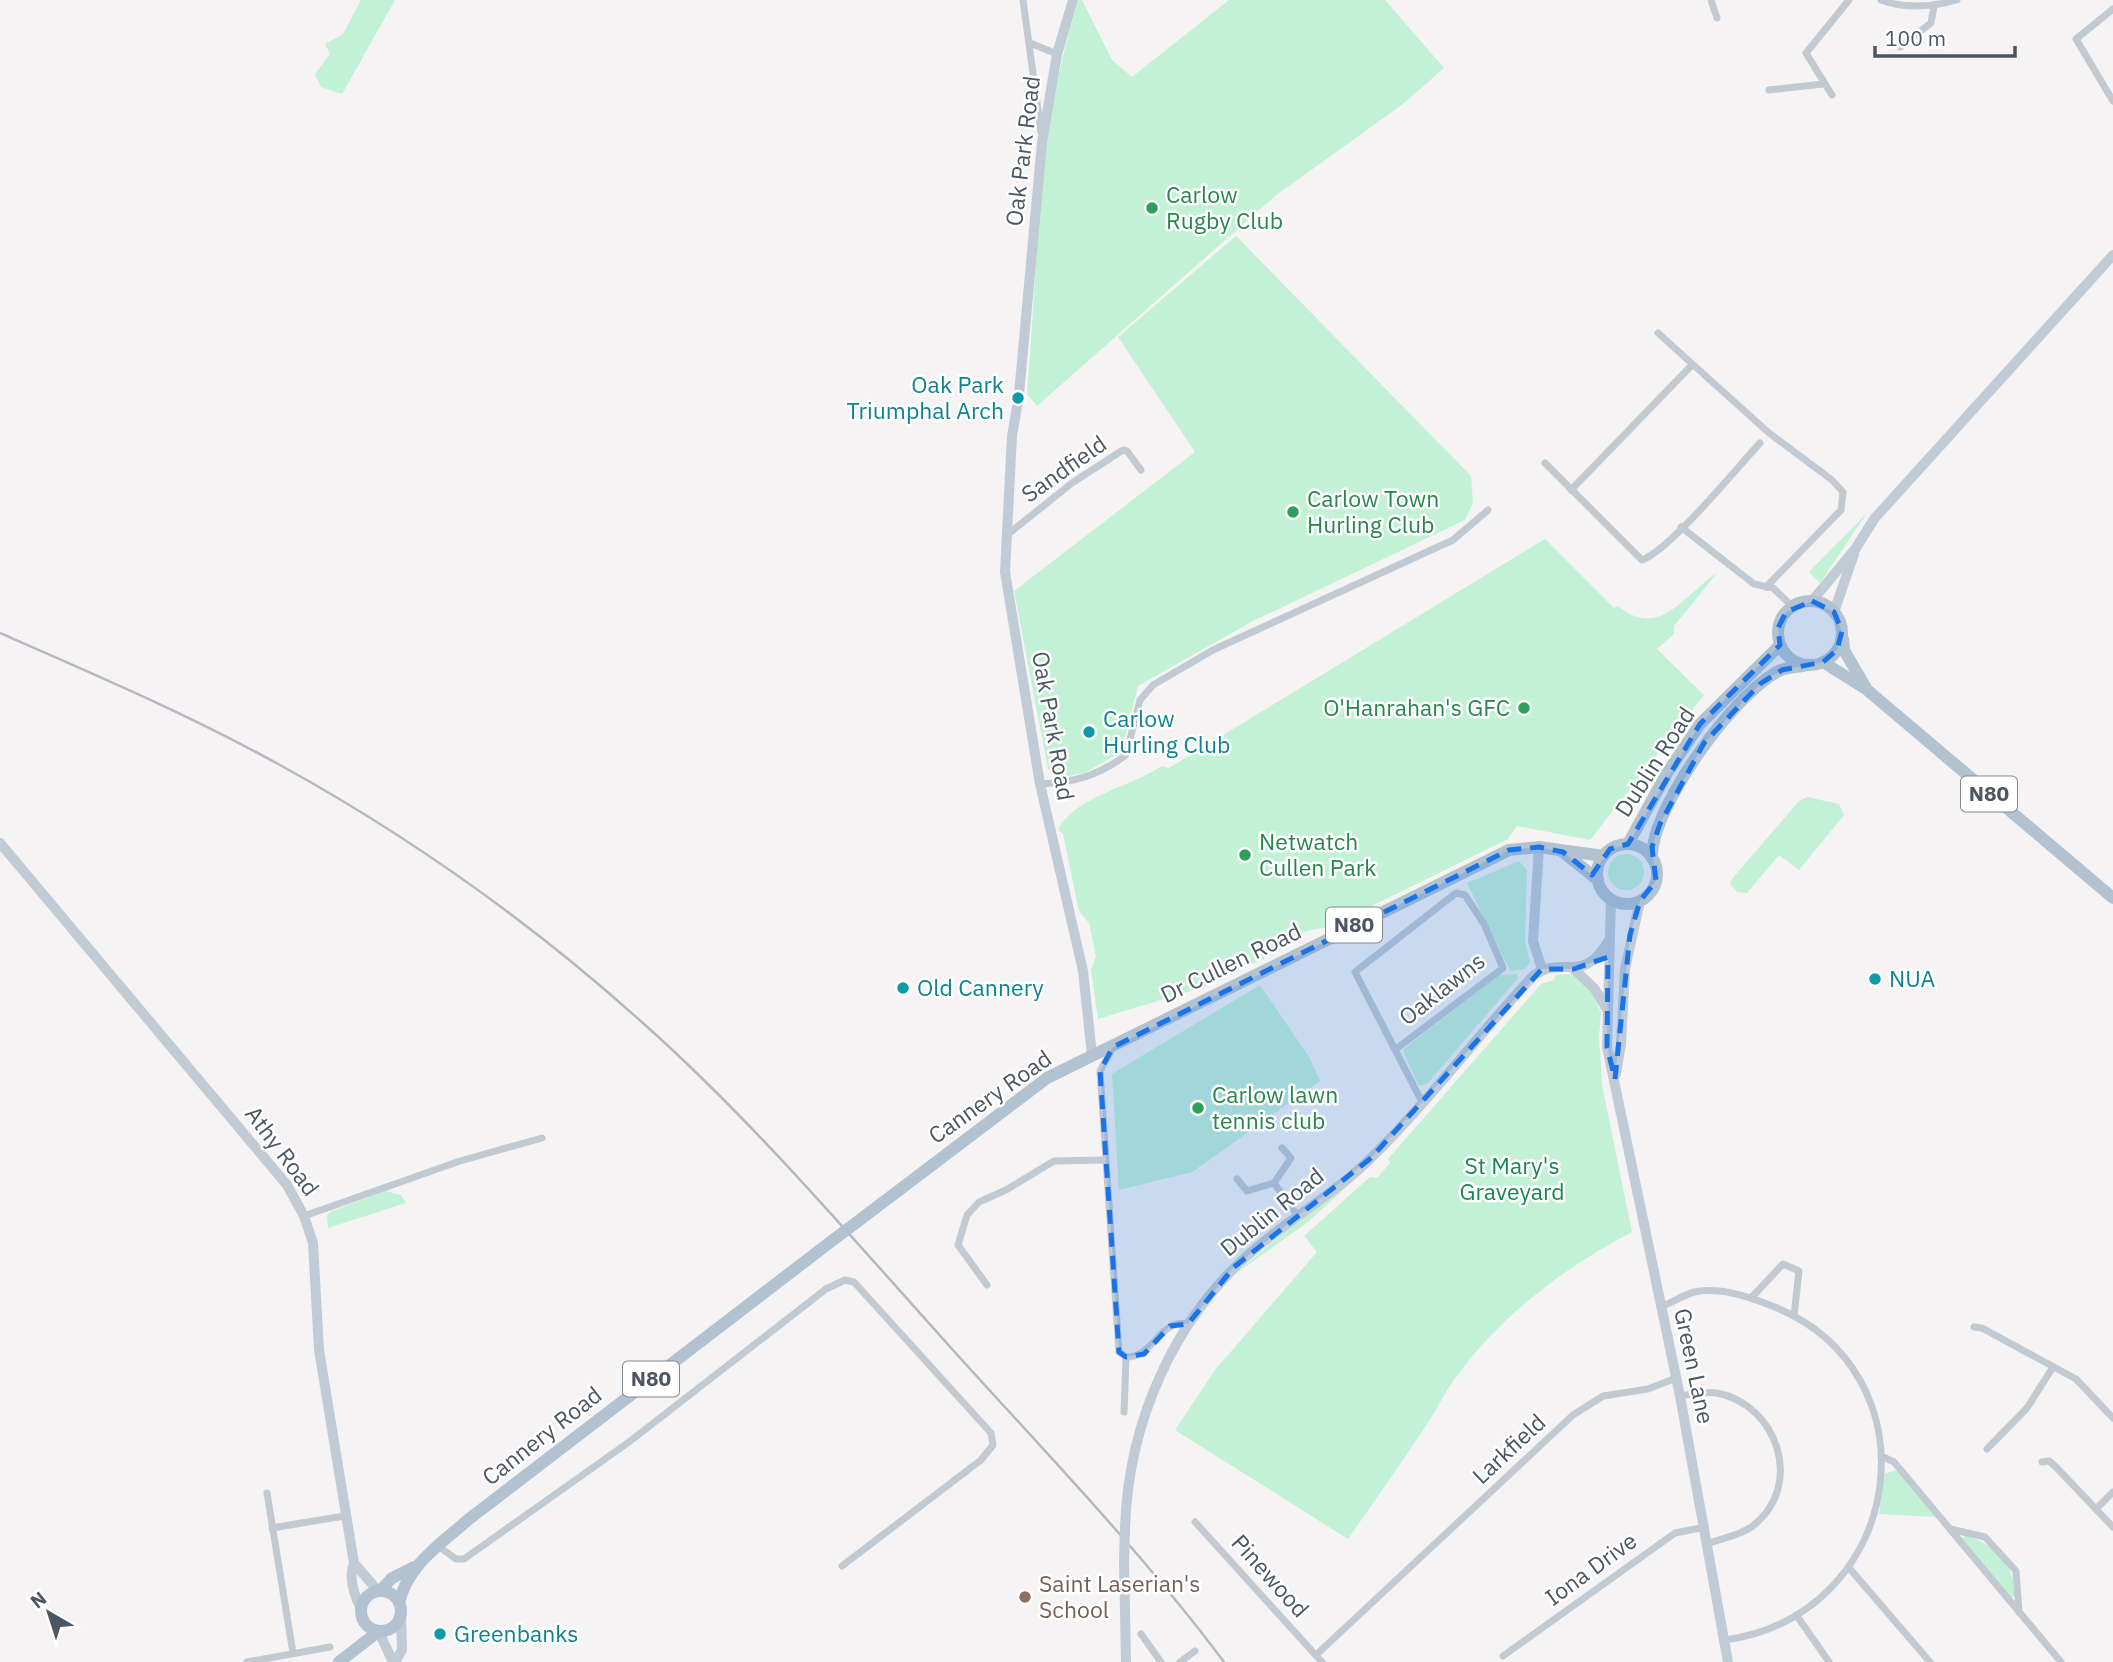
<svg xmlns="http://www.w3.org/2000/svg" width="2113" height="1662" viewBox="0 0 2113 1662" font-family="'IBM Plex Sans',sans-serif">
	<rect width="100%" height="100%" fill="#f5f3f3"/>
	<g fill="#c3f1d5">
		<path d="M361,0H395L342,94L321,87L315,74L330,54L325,44L343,34Z"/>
		<path d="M1079,0H1082L1112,60L1132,77L1229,0H1385L1444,68L1403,104L1275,196L1037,406L1027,394C1038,264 1037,125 1079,0Z"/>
		<path d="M1236,236L1471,476L1473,503L1465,520L1253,621L1138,686L1121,752L1084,773L1058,778L1048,769L1014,591L1195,452L1118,337Z"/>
		<path d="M1867,513L1820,583L1809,572Z"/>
		<path d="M1545,539L1614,608L1618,606C1660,641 1685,593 1717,573L1674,626V634L1657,649L1704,695L1590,840L1517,826L1508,839L1327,928C1310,928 1288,936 1280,951L1207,986L1098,1019L1091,970L1096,956L1089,923L1079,911L1063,834L1058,829C1078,795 1131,787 1162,766L1169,768Z"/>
		<path d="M1807,797L1839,804L1844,815L1799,870L1779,855L1747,893L1737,892L1730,884L1732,879L1799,801Z"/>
		<circle cx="1626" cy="872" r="18"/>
		<path d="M1519,861L1527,870L1525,941L1530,962L1525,969L1510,971L1467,883Z"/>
		<path d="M1517,974L1518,978L1427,1084L1419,1086L1403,1051L1406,1047L1499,975Z"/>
		<path d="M1569,974L1578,977L1592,992L1601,1013L1599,1037L1602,1085L1632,1232C1565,1267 1498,1317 1454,1380C1444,1393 1438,1408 1429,1421C1403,1461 1375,1500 1348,1539L1175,1430L1215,1370L1317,1252L1304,1236L1370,1177L1377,1178L1390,1163L1388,1159L1541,984L1554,980L1555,975Z"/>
		<path d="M1260,985L1309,1057L1320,1081L1192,1172L1119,1190L1112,1074Z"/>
		<path d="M1361,1174L1309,1221L1233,1276L1290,1227Z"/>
		<path d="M385,1191L401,1195L406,1203L328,1228L327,1215L332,1211Z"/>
		<path d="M1895,1470L1899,1473L1936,1517L1879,1514L1885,1474Z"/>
		<path d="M1965,1535C1998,1546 2012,1563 2016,1596L2011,1597L1963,1539Z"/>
	</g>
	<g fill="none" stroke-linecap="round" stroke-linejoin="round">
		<g stroke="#c1cad2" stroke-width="7">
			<path d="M1023,0L1041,132"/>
			<path d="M1711,0L1717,18"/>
			<path d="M1881,0C1905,9 1932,7 1957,0"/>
			<path d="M2113,9L2076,39L2113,101"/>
			<path d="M1030,43L1057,54"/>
			<path d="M1900,47L1931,23L1934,6"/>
			<path d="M1769,90L1823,84"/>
			<path d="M1832,95L1806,53L1849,0"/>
			<path d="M1658,333L1769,433L1832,480L1843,492L1841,510L1766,587"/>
			<path d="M1545,463L1642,560C1671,549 1735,470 1760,443"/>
			<path d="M1571,490L1691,366"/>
			<path d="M1681,527L1754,584L1773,588L1792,606"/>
			<path d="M1007,535L1072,483L1123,450L1127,451L1141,470"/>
			<path d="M1040,784C1075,782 1098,776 1126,755L1140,700L1153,685L1213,650L1453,540L1488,510"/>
			<path d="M1112,1049L1100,1071L1119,1352L1126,1357C1154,1358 1160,1318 1188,1324"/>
			<path d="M1396,1049L1503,968L1484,924L1465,895L1456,893L1355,972L1422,1102"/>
			<path d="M1237,1179L1247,1191L1274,1183L1291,1158L1282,1148"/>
			<path d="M1274,1183L1298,1216"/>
			<path d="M304,1216L460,1161L542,1138"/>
			<path d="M987,1285L958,1245L967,1215L979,1202L1006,1190L1054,1161L1104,1160"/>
			<path d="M1751,1298L1783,1264L1799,1271L1794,1316"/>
			<path d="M1660,1307C1672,1303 1683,1295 1694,1292C1717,1287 1747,1296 1767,1304C1941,1367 1908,1614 1725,1640"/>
			<path d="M1974,1327L1982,1328L2076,1379L2113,1418"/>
			<path d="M1680,1396C1692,1394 1705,1391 1717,1393C1778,1405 1804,1485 1754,1525C1741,1535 1724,1538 1709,1543"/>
			<path d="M1124,1412L1126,1357"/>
			<path d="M1987,1449L2027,1408L2053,1367"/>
			<path d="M1881,1456L1894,1462L2061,1662"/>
			<path d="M2042,1462L2049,1461L2056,1467L2113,1527"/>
			<path d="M267,1493L293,1653"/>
			<path d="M2096,1509L2113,1492"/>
			<path d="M1195,1522L1322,1662"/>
			<path d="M272,1528L344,1516"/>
			<path d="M1950,1529L1985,1537L2016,1571L2019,1612"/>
			<path d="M438,1546L456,1559H464L629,1442L826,1289L845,1280L854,1282L991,1433L993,1445L981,1460L842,1566"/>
			<path d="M1850,1569L1930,1662"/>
			<path d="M1797,1616L1829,1662"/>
			<path d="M1141,1634L1161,1662"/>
			<path d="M1316,1655L1573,1415L1603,1396L1648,1389L1676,1378"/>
			<path d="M1503,1656L1675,1533L1705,1527"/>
			<path d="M247,1662L330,1647"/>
			<path d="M1180,1662L1195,1651"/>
		</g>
		<g stroke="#c1cbd6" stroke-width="10">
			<path d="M1019,394L1042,143L1057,54L1073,0"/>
			<path d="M1018,401L1012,436L1005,572L1040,784L1083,971L1092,1055"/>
			<path d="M1812,601L1856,548L1874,519L2113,255"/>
			<path d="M1834,612L1854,554"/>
			<path d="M0,843L287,1185L304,1216L313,1243L319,1350L354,1563C348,1578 354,1595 361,1609"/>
			<path d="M1539,847L1533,941L1542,969"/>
			<path d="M1611,899L1607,1047L1680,1396L1728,1662"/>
			<path d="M1574,969L1594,988L1607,1009"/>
			<path d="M1616,1074L1621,1044L1625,969L1640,901"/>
			<path d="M1125,1529C1128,1424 1173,1318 1255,1249C1292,1217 1336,1193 1371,1158C1429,1101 1478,1035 1533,976C1564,953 1582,987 1609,940"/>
			<path d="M1124,1560L1126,1662"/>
			<path d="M354,1563L378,1591"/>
			<path d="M379,1632L393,1662"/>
			<path d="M395,1662L402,1650L401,1612"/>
		</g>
		<g stroke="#b3c2d1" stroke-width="12">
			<circle cx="1810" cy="633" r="32"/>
			<path d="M1843,639L1844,650L1866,688"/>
			<path d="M1823,662L1866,689L2113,898"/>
			<path d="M1628,844L1667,773L1700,724L1780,645"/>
			<circle cx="1627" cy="874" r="30"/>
			<path d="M1563,852L1598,880"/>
			<path d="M1652,858C1650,809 1736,690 1781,670C1789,667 1800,667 1808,665"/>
			<path d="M857,1222L1047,1078L1509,850L1539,847L1603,856"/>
			<circle cx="381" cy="1611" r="20"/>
			<path d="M380,1591L392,1578L414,1567"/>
			<path d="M399,1603C408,1564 441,1544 469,1519L833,1240"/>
			<path d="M339,1662L379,1631"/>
		</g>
		<path stroke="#b5b8bd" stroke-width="2.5" d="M0,633C94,674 189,715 280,765C409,836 534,925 644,1024C755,1123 852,1238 952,1349C1044,1451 1141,1551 1224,1662"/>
		<path stroke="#c1cbd6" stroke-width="10" d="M1124,1560L1125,1529"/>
		<path stroke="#b3c2d1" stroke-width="12" d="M833,1240L857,1222"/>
	</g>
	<path fill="#1a73e8" fill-opacity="0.2" stroke="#1a73e8" stroke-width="5" stroke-dasharray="14 9" stroke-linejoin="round" d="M1812,601L1834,612L1842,631L1837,650L1823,662L1782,670L1760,684L1704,743L1660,824L1652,847L1656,881L1640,901L1630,935L1615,1079L1607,1047L1608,957L1574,969H1542L1371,1158L1234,1267L1188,1324L1170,1326L1144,1354L1126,1357L1119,1352L1100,1071L1113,1047L1509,850L1539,847L1563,852L1592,875L1610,849L1628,844L1700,724L1780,645L1778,628L1786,612Z"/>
	<g fill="#2e9e5b" stroke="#fff" stroke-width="2.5">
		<circle cx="1152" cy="208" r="7"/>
		<circle cx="1293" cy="512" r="7"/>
		<circle cx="1524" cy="708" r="7"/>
		<circle cx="1245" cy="855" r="7"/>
		<circle cx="1198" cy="1108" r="7"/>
	</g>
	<g fill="#0f9aa8" stroke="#fff" stroke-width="2.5">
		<circle cx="1018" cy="398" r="7"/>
		<circle cx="1089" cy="732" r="7"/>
		<circle cx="1875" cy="979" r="7"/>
		<circle cx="903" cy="988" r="7"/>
		<circle cx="440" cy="1634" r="7"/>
	</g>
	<circle fill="#8d6e63" stroke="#fff" stroke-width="2.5" cx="1025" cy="1597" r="7"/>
	<g text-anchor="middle" stroke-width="5" stroke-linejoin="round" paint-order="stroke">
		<g fill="#fff" stroke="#808990" stroke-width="2">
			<rect x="1961" y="776.5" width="56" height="35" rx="5"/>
			<rect x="1326" y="907.5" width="56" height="35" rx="5"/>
			<rect x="623" y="1361.5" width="56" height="35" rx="5"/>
		</g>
		<g font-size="21" font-weight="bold" fill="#4a5661">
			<text x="1989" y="801">N80</text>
			<text x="1354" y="932">N80</text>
			<text x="651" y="1386">N80</text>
		</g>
		<g font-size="23" fill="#4a5661" stroke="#fff">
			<text transform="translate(1023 151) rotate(-83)" y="8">Oak Park Road</text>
			<text transform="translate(1064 469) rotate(-35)" y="8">Sandfield</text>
			<text transform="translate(1053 726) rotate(80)" y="8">Oak Park Road</text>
			<text transform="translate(1655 762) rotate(-57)" y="8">Dublin Road</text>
			<text transform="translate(1231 963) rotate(-26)" y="8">Dr Cullen Road</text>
			<text transform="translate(1442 989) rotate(-38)" y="8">Oaklawns</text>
			<text transform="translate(990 1097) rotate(-35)" y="8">Cannery Road</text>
			<text transform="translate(282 1151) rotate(53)" y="8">Athy Road</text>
			<text transform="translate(1272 1212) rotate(-39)" y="8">Dublin Road</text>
			<text transform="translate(1694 1366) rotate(78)" y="8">Green Lane</text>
			<text transform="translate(542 1436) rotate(-38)" y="8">Cannery Road</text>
			<text transform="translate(1509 1449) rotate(-43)" y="8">Larkfield</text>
			<text transform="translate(1591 1569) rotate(-36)" y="8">Iona Drive</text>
			<text transform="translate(1270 1576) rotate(48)" y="8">Pinewood</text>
		</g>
		<g font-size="23" fill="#27864d" stroke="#fff" text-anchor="start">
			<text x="1166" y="203">Carlow<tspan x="1166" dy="26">Rugby Club</tspan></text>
			<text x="1307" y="507">Carlow Town<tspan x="1307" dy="26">Hurling Club</tspan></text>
			<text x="1510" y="716" text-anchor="end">O'Hanrahan's GFC</text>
			<text x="1259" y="850">Netwatch<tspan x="1259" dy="26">Cullen Park</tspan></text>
			<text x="1212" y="1103">Carlow lawn<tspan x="1212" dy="26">tennis club</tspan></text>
		</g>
		<g font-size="23" fill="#0d838f" stroke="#fff" text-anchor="start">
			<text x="1004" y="393" text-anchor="end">Oak Park<tspan x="1004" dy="26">Triumphal Arch</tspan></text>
			<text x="1103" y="727">Carlow<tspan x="1103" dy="26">Hurling Club</tspan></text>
			<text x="1889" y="987">NUA</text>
			<text x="917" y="996">Old Cannery</text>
			<text x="454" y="1642">Greenbanks</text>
		</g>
		<g font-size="23" fill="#17864f" stroke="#fff">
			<text x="1512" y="1174">St Mary's<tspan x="1512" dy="26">Graveyard</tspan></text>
		</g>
		<g font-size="23" fill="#785e54" stroke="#fff" text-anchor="start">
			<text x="1039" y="1592">Saint Laserian's<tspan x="1039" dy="26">School</tspan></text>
		</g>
	</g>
	<g transform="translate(49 1613) rotate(321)" stroke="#ffffff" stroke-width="5" paint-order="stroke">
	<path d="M0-5L12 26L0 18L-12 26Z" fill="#4a5661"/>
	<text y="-10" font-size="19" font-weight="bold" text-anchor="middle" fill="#4a5661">N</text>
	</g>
	<path d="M1875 46v10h140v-10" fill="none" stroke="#4a5661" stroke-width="3.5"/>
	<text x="1885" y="46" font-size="21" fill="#4a5661" stroke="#ffffff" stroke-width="5" paint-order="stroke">100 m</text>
</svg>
